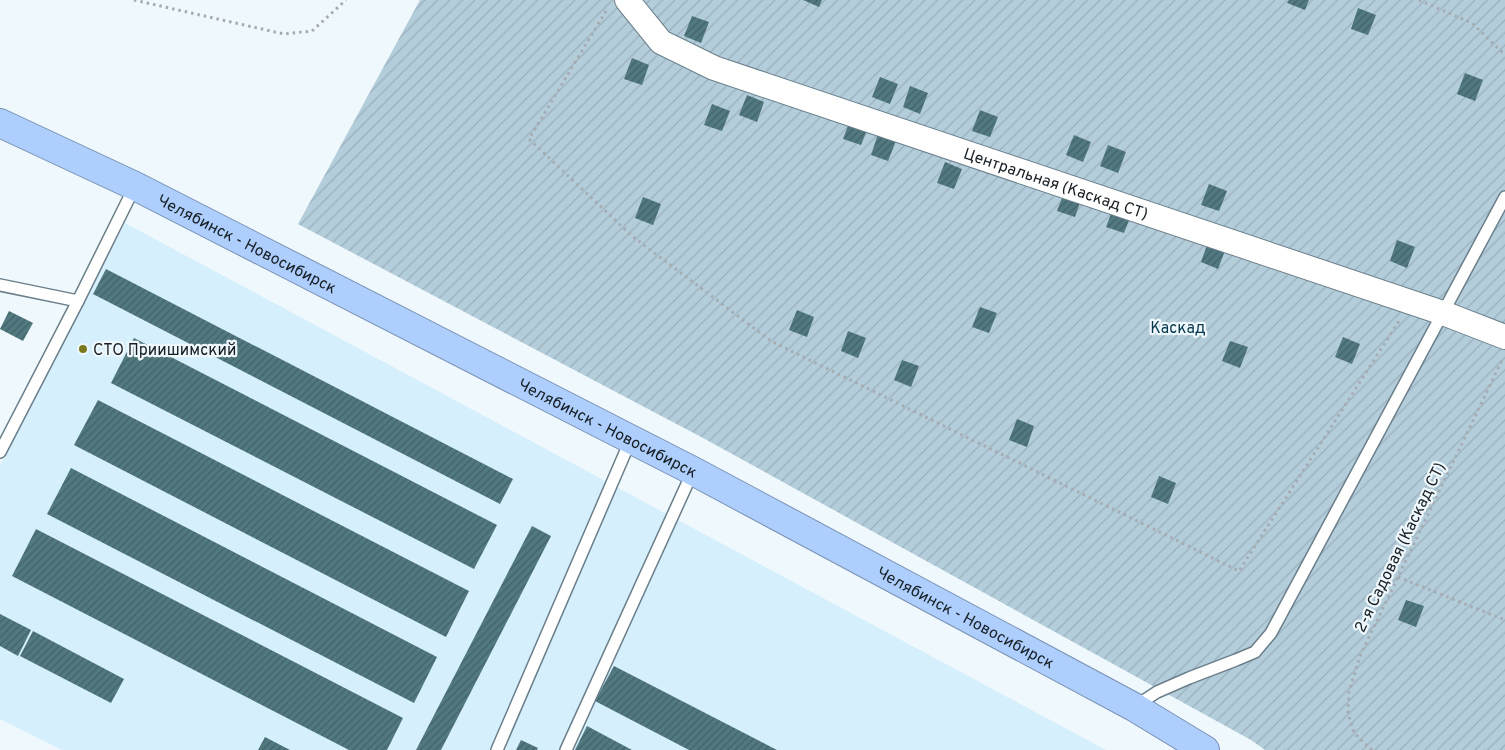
<svg xmlns="http://www.w3.org/2000/svg" width="1505" height="750" viewBox="0 0 1505 750" font-family="Overpass,sans-serif">
	<defs>
		<pattern id="garden-furrows" width="10" height="10" patternUnits="userSpaceOnUse" patternTransform="scale(1.25)"><rect width="10" height="10" fill="#b4cddb"/><path d="M-1 1l2-2M0 10L10 0M9 11l2-2" fill="none" stroke="#9ab0bc"/></pattern>
		<pattern id="building-hatch" width="6" height="6" patternUnits="userSpaceOnUse" patternTransform="scale(1.25)"><rect width="6" height="6" fill="#51797f"/><path d="M-1 1l2-2M0 6l6-6M5 7l2-2" fill="none" stroke="#426368"/></pattern>
	</defs>
	<rect width="100%" height="100%" fill="#eff8fd"/>
	<path fill="#d6effc" d="M125,223L1106,750H62L0,719V465Z"/>
	<path fill="url(#garden-furrows)" d="M420,0H1505V750H1265L1251,740L703,438L298,224Z"/>
	<g fill="url(#building-hatch)">
		<path d="M803,0H822L819,7Z"/>
		<path d="M1289,0H1309L1305,10L1287,3Z"/>
		<path d="M1358,8L1376,15L1368,35L1351,29Z"/>
		<path d="M692,16L709,22L701,43L684,36Z"/>
		<path d="M632,58L649,65L642,85L624,79Z"/>
		<path d="M1465,73L1483,80L1475,101L1457,94Z"/>
		<path d="M880,77L898,84L890,104L872,97Z"/>
		<path d="M910,86L928,93L920,114L903,107Z"/>
		<path d="M747,95L764,102L757,122L739,115Z"/>
		<path d="M712,104L730,111L722,131L704,125Z"/>
		<path d="M980,110L998,117L990,137L972,131Z"/>
		<path d="M851,118L869,125L861,145L843,139Z"/>
		<path d="M878,134L896,141L888,161L871,155Z"/>
		<path d="M1074,135L1091,142L1083,162L1066,155Z"/>
		<path d="M1108,145L1126,152L1118,173L1100,166Z"/>
		<path d="M945,162L962,169L954,189L937,183Z"/>
		<path d="M1209,184L1227,191L1219,211L1201,205Z"/>
		<path d="M1065,190L1082,197L1075,217L1057,211Z"/>
		<path d="M643,197L661,204L653,225L635,218Z"/>
		<path d="M1114,206L1132,213L1124,233L1106,227Z"/>
		<path d="M1397,240L1415,247L1407,268L1390,261Z"/>
		<path d="M1208,242L1226,248L1218,269L1201,262Z"/>
		<path d="M106,269L513,479L500,504L93,294Z"/>
		<path d="M980,307L997,313L989,333L972,327Z"/>
		<path d="M797,310L814,317L807,337L789,330Z"/>
		<path d="M9,311L33,323L23,341L0,329Z"/>
		<path d="M848,331L866,338L858,358L841,351Z"/>
		<path d="M1343,337L1360,344L1352,364L1335,357Z"/>
		<path d="M134,338L497,525L474,569L111,383Z"/>
		<path d="M1230,341L1248,347L1240,368L1222,361Z"/>
		<path d="M902,360L919,366L911,387L894,380Z"/>
		<path d="M98,400L469,591L446,637L74,445Z"/>
		<path d="M1017,419L1034,426L1027,447L1009,440Z"/>
		<path d="M71,468L437,657L414,703L47,514Z"/>
		<path d="M1159,476L1176,483L1168,504L1151,497Z"/>
		<path d="M532,526L551,536L441,750H416Z"/>
		<path d="M36,529L403,718L387,750H349L12,576Z"/>
		<path d="M1406,600L1424,606L1416,627L1398,620Z"/>
		<path d="M0,614L31,630L18,656L0,646Z"/>
		<path d="M33,631L124,679L111,703L20,656Z"/>
		<path d="M614,666L777,750H689L595,701Z"/>
		<path d="M587,726L632,750H575Z"/>
		<path d="M265,737L290,750H258Z"/>
		<path d="M521,740L538,748L537,750H516Z"/>
	</g>
	<g fill="none" stroke-linecap="round" stroke-linejoin="round">
		<g stroke="#6a7f8a" stroke-width="14">
			<g id="lane">
				<path d="M0,285L78,301"/>
				<path d="M0,452L78,301L135,186"/>
				<path d="M1134,707L1157,692L1189,678L1236,660L1255,652L1271,633L1505,197"/>
				<path d="M497,750L631,439"/>
				<path d="M566,750L693,471"/>
			</g>
		</g>
		<g stroke="#6a7f8a" stroke-width="26">
			<g id="street">
				<path id="s1" d="M627,0L661,42L714,68L1443,313L1505,337"/>
			</g>
		</g>
		<g stroke="#7991b2" stroke-width="30">
			<g id="highway">
				<path id="s2" d="M0,123L135,186L693,471L1134,707L1205,750"/>
			</g>
		</g>
		<g stroke="#a4acb1" stroke-width="3" stroke-dasharray="2.5 4" stroke-linecap="butt">
			<path d="M134,0L284,34L312,31L346,0"/>
			<path d="M1419,0L1472,23L1505,55"/>
			<path d="M606,11L529,139L632,236L771,341L1239,571L1399,321"/>
			<path d="M1398,577L1505,620"/>
			<path d="M1372,750L1354,733L1348,713L1349,692L1360,656L1503,358"/>
		</g>
		<use href="#lane" stroke="#fff" stroke-width="11"/>
		<use href="#street" stroke="#fff" stroke-width="24"/>
		<use href="#highway" stroke="#aecffe" stroke-width="28"/>
	</g>
	<circle fill="#7c781e" stroke="#eff8fd" stroke-width="2" cx="83" cy="349" r="5"/>
	<g text-anchor="middle" stroke-width="4.5" stroke-linejoin="round" paint-order="stroke">
		<g font-size="16" fill="#171f24" stroke="#eff8fd">
			<text dy="6" stroke="none"><textPath href="#s1" startOffset="474">Центральная (Каскад СТ)</textPath></text>
			<text dy="6" stroke="none"><textPath href="#s2" startOffset="275">Челябинск - Новосибирск</textPath></text>
			<text dy="6" stroke="none"><textPath href="#s2" startOffset="680">Челябинск - Новосибирск</textPath></text>
			<text transform="translate(1399 547) rotate(-64)" y="6">2-я Садовая (Каскад СТ)</text>
			<text dy="6" stroke="none"><textPath href="#s2" startOffset="1085">Челябинск - Новосибирск</textPath></text>
		</g>
		<g font-size="16" fill="#07384c" stroke="#eff8fd">
			<text x="1178" y="333">Каскад</text>
		</g>
		<g font-size="16" fill="#171f24" stroke="#eff8fd" text-anchor="start">
			<text x="93" y="355">СТО Приишимский</text>
		</g>
	</g>
</svg>
